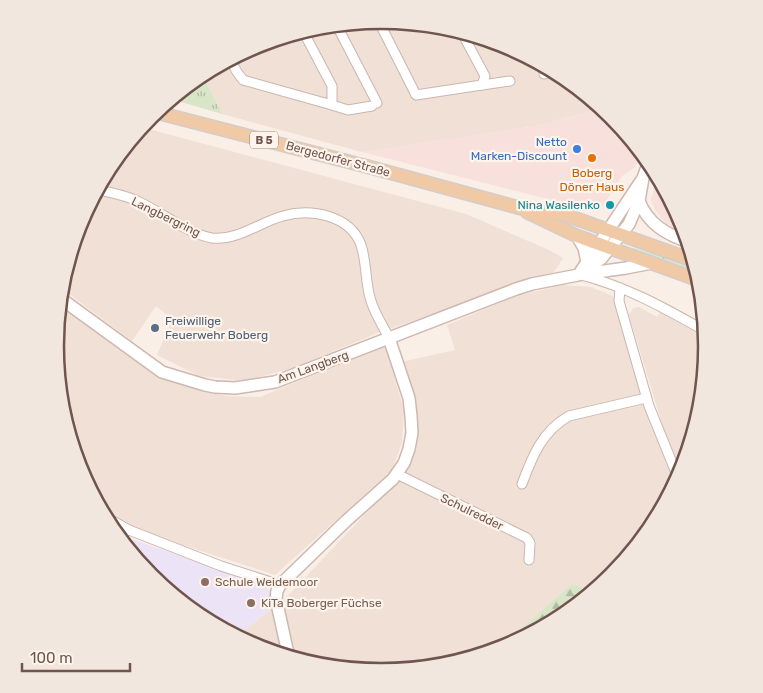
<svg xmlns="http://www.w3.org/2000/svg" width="763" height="693" viewBox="0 0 763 693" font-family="Rubik,sans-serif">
	<defs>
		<pattern id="grass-tufts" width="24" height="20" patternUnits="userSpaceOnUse" patternTransform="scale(1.25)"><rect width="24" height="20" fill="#d8e5c7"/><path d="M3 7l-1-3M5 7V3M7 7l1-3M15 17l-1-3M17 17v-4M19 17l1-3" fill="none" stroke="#b4bca4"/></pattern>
		<pattern id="forest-firs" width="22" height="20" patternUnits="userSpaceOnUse" patternTransform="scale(1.25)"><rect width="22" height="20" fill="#d8e5c7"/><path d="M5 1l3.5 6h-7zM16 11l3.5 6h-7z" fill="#b4bca4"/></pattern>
	</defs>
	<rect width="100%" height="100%" fill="#f9efe7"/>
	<g fill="#f0e0d6">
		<path d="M382,20L445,26L507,45L563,75L613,116L636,144L618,139L605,122L602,108L536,126L362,152L222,114L202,74L257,45L318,26Z"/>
		<path d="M141,127L466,214L549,250L563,258L554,272L380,332L293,368L245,381L199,376L157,355L172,319L156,306L132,341L61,288L80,221L110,165Z"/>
		<path d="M563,285L591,287L613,296L644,406L676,486L653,528L612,578L594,592L572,584L503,645L502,649L445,667L381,673L328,667L294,659L281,603L404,473L417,443L414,396L401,362L455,350L447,325L516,296Z"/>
		<path d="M665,302L706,325L708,347L702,410L682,473L664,430L629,315L633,308L639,307L657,317Z"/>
		<path d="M59,304L166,380L225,396L260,397L385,345L404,410L402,443L392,470L275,575L124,526L102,513L80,471L61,410L55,346Z"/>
		<path d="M273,608L284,656L256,648L230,634L246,629Z"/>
	</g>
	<g fill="#f8e0dc">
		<path d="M602,108L605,122L618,139L636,144L643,153L634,168L622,176L599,212L362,152L536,126Z"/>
		<path d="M657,172L683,222L686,232L667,225L655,210L650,198L652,197L656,181L654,180Z"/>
	</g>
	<path fill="#ece3f6" d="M118,538L134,540L267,586L271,592L273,608L246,629L230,634L200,618L150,577Z"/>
	<g fill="url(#grass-tufts)">
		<path d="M202,74L222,114L171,99Z"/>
		<path d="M634,248C655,255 676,259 697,266L698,272L665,260L633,252Z"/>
	</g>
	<path fill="url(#forest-firs)" d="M572,584L594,592L563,618L502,649L503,645Z"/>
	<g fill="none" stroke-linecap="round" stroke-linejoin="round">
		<g stroke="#cab6ae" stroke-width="11">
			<g id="street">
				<path d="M378,20L416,95L482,85L485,76L461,31"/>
				<path d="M336,24L377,103"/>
				<path d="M230,59L237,72L243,80L332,105V86L303,31"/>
				<path d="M544,74L556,71"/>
				<path d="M482,85L510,81"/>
				<path d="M332,105L348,110L372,106"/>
				<path d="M97,189C110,193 125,195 137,201C160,211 188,234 212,238C237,241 260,222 283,216C311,208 350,215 361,245C367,263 365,283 371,301C375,314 383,326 389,338"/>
				<path d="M581,275C628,287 666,309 707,332"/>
				<path d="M620,288L619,301L649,406L679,480"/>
				<path d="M397,474L527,538L530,543L529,560"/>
				<path d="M522,484C532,457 542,431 569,416L646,398"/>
				<path d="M104,516L129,530"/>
				<path d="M115,534L129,530L221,566L280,585"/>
			</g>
		</g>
		<g stroke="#ceb8af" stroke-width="14">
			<g id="secondary">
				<path d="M639,201C648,224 667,235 689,242"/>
				<path d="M577,236L584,248L587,262"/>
				<path d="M581,271L641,181"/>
				<path d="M583,274L626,268L652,263"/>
				<path d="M60,298L162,372L205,385L215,387L235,388L275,382L516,289L532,284L578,275L601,259L629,224L639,201L643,178L649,161"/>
				<path d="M289,658L276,599L277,591L280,585L346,521L393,479L404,463L409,449L412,433L411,416L409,398L389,338"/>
			</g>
		</g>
		<g stroke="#d4ccca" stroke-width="15">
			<g id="primary">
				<path d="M155,112L373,168L520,208L560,213L695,261"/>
				<path d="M527,212L577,236L701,281"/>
			</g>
		</g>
		<use href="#street" stroke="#fff" stroke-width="9"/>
		<use href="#secondary" stroke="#fff" stroke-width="11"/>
		<use href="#primary" stroke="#f0caa7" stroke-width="12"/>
	</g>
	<circle fill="#3f7fe0" stroke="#fdf4ec" stroke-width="2" cx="577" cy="149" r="5"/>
	<circle fill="#e8710a" stroke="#fdf4ec" stroke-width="2" cx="592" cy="158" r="5"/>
	<circle fill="#0f9aa8" stroke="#fdf4ec" stroke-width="2" cx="610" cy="205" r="5"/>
	<circle fill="#5c6f8a" stroke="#fdf4ec" stroke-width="2" cx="155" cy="328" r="5"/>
	<g fill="#8d6e63" stroke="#fdf4ec" stroke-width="2">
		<circle cx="205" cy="582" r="5"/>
		<circle cx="251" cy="603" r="5"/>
	</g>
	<g text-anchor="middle" stroke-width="4.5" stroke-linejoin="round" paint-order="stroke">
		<rect fill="#fdf4ec" stroke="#9a857d" stroke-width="1" x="250" y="131.5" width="28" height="17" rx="4"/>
		<g font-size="11" font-weight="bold" fill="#70554e">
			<text x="264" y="144">B 5</text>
		</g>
		<g font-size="12" fill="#366cbe" stroke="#fdf4ec" text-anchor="end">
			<text x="567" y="146">Netto<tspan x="567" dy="14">Marken-Discount</tspan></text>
		</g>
		<g font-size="12" fill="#70554e" stroke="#fdf4ec">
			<text transform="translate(338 159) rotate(15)" y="4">Bergedorfer Straße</text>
			<text transform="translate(166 217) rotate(26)" y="4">Langbergring</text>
			<text transform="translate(313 367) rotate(-20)" y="4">Am Langberg</text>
			<text transform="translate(472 512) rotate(26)" y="4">Schulredder</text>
		</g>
		<g font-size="12" fill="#c56008" stroke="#fdf4ec">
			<text x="592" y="177">Boberg<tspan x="592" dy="14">Döner Haus</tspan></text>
		</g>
		<g font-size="12" fill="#0d838f" stroke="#fdf4ec" text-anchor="end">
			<text x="600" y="209">Nina Wasilenko</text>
		</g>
		<g font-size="12" fill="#4e5e75" stroke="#fdf4ec" text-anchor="start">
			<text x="165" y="325">Freiwillige<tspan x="165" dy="14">Feuerwehr Boberg</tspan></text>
		</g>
		<g font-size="12" fill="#785e54" stroke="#fdf4ec" text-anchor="start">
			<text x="215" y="586">Schule Weidemoor</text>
			<text x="261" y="607">KiTa Boberger Füchse</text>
		</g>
	</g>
	<path d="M0 0H763V693H0ZM64 346a317 317 0 1 1 634 0a317 317 0 1 1-634 0Z" fill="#f2e7df" fill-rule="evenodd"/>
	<path fill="none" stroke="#70554e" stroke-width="2.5" d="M64 346a317 317 0 1 1 634 0a317 317 0 1 1-634 0Z"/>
	<path d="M22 663v8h108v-8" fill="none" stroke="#70554e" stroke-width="2.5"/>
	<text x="30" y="663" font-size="15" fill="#70554e" stroke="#fdf4ec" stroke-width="4" paint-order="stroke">100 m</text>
</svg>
